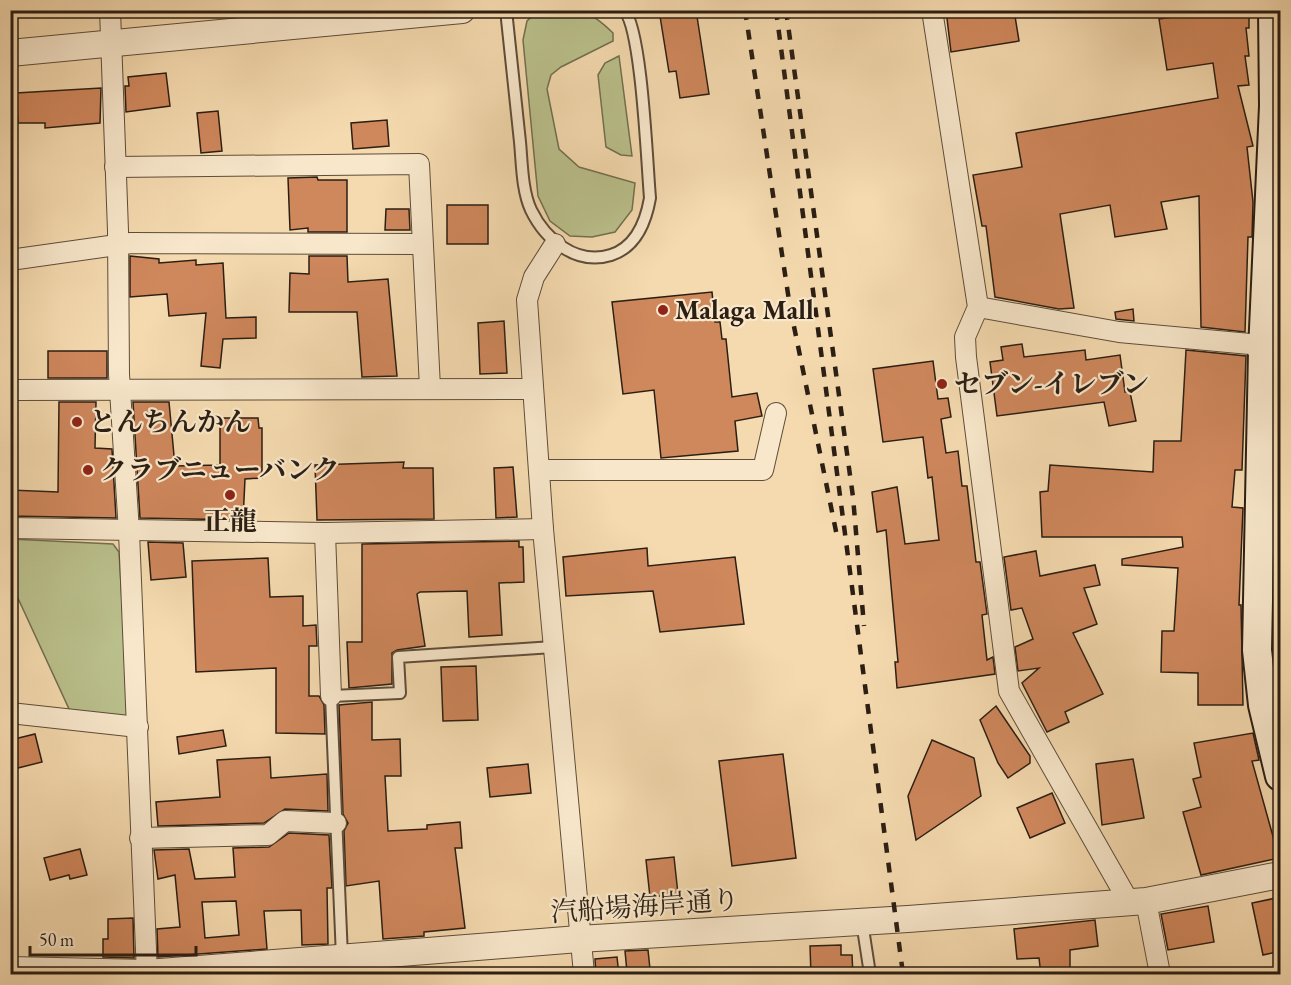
<svg xmlns="http://www.w3.org/2000/svg" width="1291" height="985" viewBox="0 0 1291 985" font-family="'EB Garamond','Noto Serif JP',serif">
	<rect width="100%" height="100%" fill="#f5daaf"/>
	<filter id="stains"><feTurbulence type="fractalNoise" baseFrequency=".00333" numOctaves="4"/><feColorMatrix values="0 0 0 0 .2 0 0 0 0 .09 0 0 0 0 .02 0 0 0 .5 -.17"/></filter>
	<radialGradient id="worn" r=".72"><stop offset=".6" stop-color="#630" stop-opacity="0"/><stop offset="1" stop-color="#630" stop-opacity=".3"/></radialGradient>
	<g fill="#bac08c" stroke="#726f50" stroke-width="1.5">
		<path d="M538,11C578,10 583,4 613,33V41L561,67L551,75L547,89L559,149L579,167L635,183L632,210L615,232L592,237L570,236L550,221L538,196L523,40L527,21Z"/>
		<path d="M619,56L632,156L621,155L606,147L598,75L605,63Z"/>
		<path d="M10,539L113,544L119,552L129,719L70,711L11,583Z"/>
	</g>
	<g fill="#cf875c" stroke="#2b1e13" stroke-width="1.5" fill-rule="evenodd">
		<path d="M659,10H696L709,94L680,98L676,71L669,72Z"/>
		<path d="M946,10H1014L1019,41L951,52Z"/>
		<path d="M1249,11V28H1246L1249,56H1245L1249,85L1238,86L1253,146L1247,147L1253,202L1252,237H1248L1245,332L1201,327L1199,196L1161,202L1167,229L1115,237L1110,205L1060,214L1074,308L1059,309L995,297L986,226H982L973,175L1022,167L1016,133L1218,98L1213,63L1167,70L1159,19L1207,12Z"/>
		<path d="M166,73L170,106L126,112L125,86H129L128,77Z"/>
		<path d="M101,88L100,123L45,128V123H18L16,93Z"/>
		<path d="M218,111L222,151L201,153L197,113Z"/>
		<path d="M387,120L389,146L353,149L351,123Z"/>
		<path d="M317,177L318,180H347V232H308V228L290,230L288,178Z"/>
		<rect x="447" y="205" width="41" height="39"/>
		<path d="M386,209H409L410,230H385Z"/>
		<path d="M130,256L159,259V263L196,260V265L223,263L226,318L256,317V338L223,339L220,368L201,366L206,313L169,316L167,294L130,297Z"/>
		<path d="M309,256H347L348,282L388,279L397,376L362,377L357,312H289L290,273L309,274Z"/>
		<path d="M712,292L715,322H720L722,339H726L732,397L757,393L762,416L735,421L738,451L661,458L654,390L623,394L612,302Z"/>
		<path d="M1133,309L1134,321L1116,319L1115,312Z"/>
		<path d="M504,321L507,373L480,374L478,323Z"/>
		<path d="M1022,344L1024,357L1085,350L1086,360L1120,355L1125,392H1130L1136,421L1109,426L1104,402L997,416L990,362L1003,360L1001,347Z"/>
		<path d="M1186,350L1246,356L1242,470H1235L1232,507L1243,508L1239,605H1241L1243,705H1198V673L1161,672L1162,631H1174L1178,568L1122,565V559L1183,547L1182,537H1042L1040,492L1048,491L1050,465L1153,472L1154,441H1181Z"/>
		<rect x="48" y="351" width="59" height="27"/>
		<path d="M933,361L938,399L948,398L951,417L941,419L946,453L958,451L962,486H967L976,562H980L987,614L982,615L987,660L993,657L995,674L897,688L895,662H898L886,530L877,532L872,492L897,487L905,544L939,540L932,477L928,478L923,437L883,442L873,369Z"/>
		<path d="M59,402H96L95,448L112,449L116,518L10,516V490L58,492Z"/>
		<path d="M133,402H169L175,466L220,465V418H258L259,428H262V478L245,479L243,520L140,518Z"/>
		<path d="M404,462L403,468H433L434,519L317,520L315,465Z"/>
		<path d="M513,467L517,517L496,518L494,468Z"/>
		<path d="M1276,510H1281V558H1275Z"/>
		<path d="M519,541V547H523L524,582L499,583L502,635L469,637L467,591L420,592L417,594L425,646L397,650L392,653V684L349,688L347,642H362V544Z"/>
		<path d="M148,542L183,543L186,577L151,580Z"/>
		<path d="M647,548L648,566L735,557L744,624L660,632L653,591L566,596L563,557Z"/>
		<path d="M1036,551L1040,576L1095,565L1100,585L1084,588L1097,624L1073,633L1103,694L1065,712L1069,722L1047,732L1022,683L1039,668L1018,671L1015,647L1033,639L1022,608L1011,610L1004,557Z"/>
		<path d="M268,558L270,597L303,596V626L316,625L317,646H309V696H319L324,705L325,734L276,733V668L196,672L192,561Z"/>
		<path d="M1281,612V639H1274V613Z"/>
		<path d="M476,666L478,720L443,721L441,667Z"/>
		<path d="M372,702V740L400,739L401,776H385L388,831L427,829V825L460,822L462,848H455L465,928L424,932V936L383,939L379,881L346,886L344,831L348,823L343,814L339,705Z"/>
		<path d="M996,706L1030,756V763L1008,778L998,763L980,720Z"/>
		<path d="M223,730L226,746L179,754L177,737Z"/>
		<path d="M1253,733L1259,760L1252,761L1279,858L1201,875L1183,812L1201,807L1193,779L1201,777L1194,743Z"/>
		<path d="M35,734L42,762L10,770V740Z"/>
		<path d="M932,740L974,758L981,796L916,840L908,796Z"/>
		<path d="M783,754L796,858L732,866L719,761Z"/>
		<path d="M270,757L271,778L327,774L328,811L285,809L264,823L158,826L156,802L220,797L217,760Z"/>
		<path d="M1133,759L1144,818L1102,825L1096,764Z"/>
		<path d="M528,764L531,793L490,797L487,768Z"/>
		<path d="M1052,793L1065,823L1030,838L1017,808Z"/>
		<path d="M289,833L329,835L332,888H327L328,944L302,945L301,910L264,911L267,949L158,957L157,929L180,927L175,875L158,879L154,850L189,849L195,879L235,877L233,848L269,847ZM236,901L239,935L205,938L202,902Z"/>
		<path d="M80,849L87,875L70,879L69,875L50,880L44,858Z"/>
		<path d="M674,857L678,894L650,897L646,860Z"/>
		<path d="M1281,897V951L1263,955L1252,903Z"/>
		<path d="M1208,906L1214,942L1168,950L1161,914Z"/>
		<path d="M133,918L134,958L103,957V939H108V919Z"/>
		<path d="M1095,920L1098,946L1070,950V975H1041L1039,958L1017,959L1014,929Z"/>
		<path d="M841,945V955H852L853,975H811L810,946Z"/>
		<path d="M648,950L650,969L627,972L625,951Z"/>
		<path d="M617,957L619,975H596L595,959Z"/>
	</g>
	<g fill="none" stroke-linecap="round" stroke-linejoin="round">
		<g stroke="#5e4d3a" stroke-width="14">
			<g id="service">
				<path d="M506,10C511,54 515,98 520,142C522,163 522,191 531,210C545,239 576,266 611,255C636,247 646,221 650,198C647,165 642,29 624,10"/>
				<path d="M862,922L870,974"/>
				<path d="M342,957L331,696L400,693L398,657L553,647"/>
			</g>
		</g>
		<g stroke="#5e4d3a" stroke-width="22">
			<g id="minor">
				<path d="M110,10L118,231L119,374L129,532L147,974"/>
				<path d="M932,10L978,307L965,337L966,357L1009,691L1129,902"/>
				<path d="M115,167L419,164L430,388"/>
				<path d="M555,244L534,277L527,300L543,529L584,974"/>
				<path d="M10,260L131,243L421,244"/>
				<path d="M978,307L1119,332L1250,344L1263,351H1280"/>
				<path d="M10,390L533,389"/>
				<path d="M539,470H763L776,413"/>
				<path d="M10,528L325,533L543,529"/>
				<path d="M325,533L331,696"/>
				<path d="M10,713L138,727"/>
				<path d="M140,838L268,835L285,821L336,823"/>
				<path d="M1146,901L1160,974"/>
			</g>
		</g>
		<g stroke="#5e4d3a" stroke-width="28">
			<g id="tertiary">
				<path d="M10,53L462,10"/>
				<path d="M10,970L147,973L579,939L908,919L1146,901L1280,875"/>
			</g>
		</g>
		<g stroke="#2b1e13" stroke-width="32">
			<path id="secondary" d="M1273,10L1274,106L1263,351L1257,650L1263,705L1280,776"/>
		</g>
		<use href="#service" stroke="#f8e7cb" stroke-width="10"/>
		<use href="#minor" stroke="#f8e7cb" stroke-width="20"/>
		<use href="#tertiary" stroke="#f8e7cb" stroke-width="26"/>
		<use href="#secondary" stroke="#f8e7cb" stroke-width="28"/>
		<g stroke="#2b1e13" stroke-width="4.5" stroke-dasharray="10 10" stroke-linecap="butt">
			<path d="M745,10L790,307L838,541"/>
			<path d="M776,10L903,974"/>
			<path d="M786,10L853,497L864,626"/>
		</g>
	</g>
	<g fill="#8f2418" stroke="#f8e7cb" stroke-width="2">
		<circle cx="663" cy="310" r="6"/>
		<circle cx="942" cy="384" r="6"/>
		<circle cx="77" cy="422" r="6"/>
		<circle cx="88" cy="470" r="6"/>
		<circle cx="230" cy="495" r="6"/>
	</g>
	<g text-anchor="middle" stroke-width="4.5" stroke-linejoin="round" paint-order="stroke">
		<g font-size="27" font-weight="bold" fill="#2b1e13" stroke="#f8e7cb" text-anchor="start">
			<text x="675" y="319">Malaga Mall</text>
			<text x="954" y="393">セブン-イレブン</text>
			<text x="89" y="431">とんちんかん</text>
			<text x="100" y="479">クラブニューバンク</text>
			<text x="230" y="530" text-anchor="middle">正龍</text>
		</g>
		<g font-size="27" fill="#2b1e13" stroke="#f8e7cb">
			<text transform="translate(645 906) rotate(-4)" y="9">汽船場海岸通り</text>
		</g>
	</g>
	<rect width="1291" height="985" fill="none" stroke="#f5daaf" stroke-width="36"/>
	<rect x="12" y="12" width="1267" height="961" fill="none" stroke="#2b1e13" stroke-width="3"/>
	<rect x="18" y="18" width="1255" height="949" fill="none" stroke="#2b1e13" stroke-width="1.5"/>
	<path d="M30 946v9h166v-9" fill="none" stroke="#2b1e13" stroke-width="3"/>
	<text x="39" y="946" font-size="18" fill="#2b1e13" stroke="#f8e7cb" stroke-width="4.5" paint-order="stroke">50 m</text>
	<rect width="100%" height="100%" filter="url(#stains)"/>
	<rect width="100%" height="100%" fill="url(#worn)"/>
</svg>
